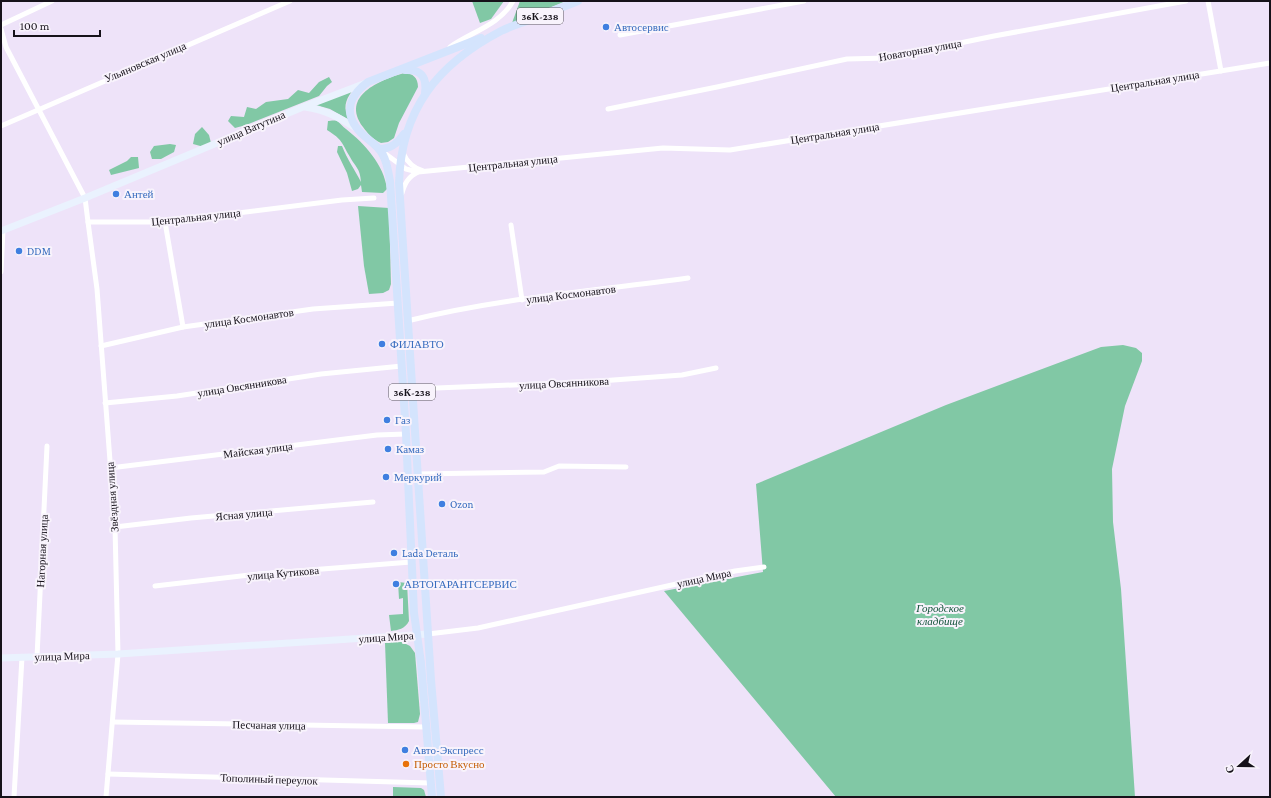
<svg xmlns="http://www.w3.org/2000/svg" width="1271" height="798" viewBox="0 0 1271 798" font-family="'Crimson Pro',serif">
	<rect width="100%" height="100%" fill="#eee3f9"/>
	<g fill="#81c8a5">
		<path d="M472,1H504L491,19L480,23Z"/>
		<path d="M520,1H566L512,23Z"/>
		<path d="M404,73C413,73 418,78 418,87L399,123L394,138L388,142L381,143C374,140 367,133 363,127C340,96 380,80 404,73Z"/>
		<path d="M329,77L332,82L327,86L319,96L246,125L235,128L228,121L231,116L244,117L247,107L256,109L266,102L288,99L298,90L309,93L319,82Z"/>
		<path d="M352,91C345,101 343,108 349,120L330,109L316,105Z"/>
		<path d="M328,121C330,121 334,120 337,121C340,123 343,127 346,129C365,144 384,165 387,189L383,193L362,192L361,185L358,189L352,191L347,173L337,152L338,146H342C347,159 355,170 361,182C360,168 356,168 350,157C341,142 343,140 327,130Z"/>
		<path d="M202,127L209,135L211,143L204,147L193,144L195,134Z"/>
		<path d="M170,144L176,145L174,152L161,159H152L150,152L154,146Z"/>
		<path d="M131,157H138L139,168L111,175L109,170L127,161Z"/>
		<path d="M358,206L389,208L391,284L389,290L383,293L369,294L364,266Z"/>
		<path d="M1123,345L1136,348L1142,353V361L1125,406L1112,469L1113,522L1121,589L1135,797H836L664,591L763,572L756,484L946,405L1101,347Z"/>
		<path d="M398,582L407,583L409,621C405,629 398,630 391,631L389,615L403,614V598L399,599Z"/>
		<path d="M400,641L410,646L415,653L420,714L418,722L414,723H388L385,643Z"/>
		<path d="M393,787L421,788L424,790L426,797H393Z"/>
	</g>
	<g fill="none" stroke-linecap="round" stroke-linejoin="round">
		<g stroke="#fff" stroke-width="5">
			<path d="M1208,1L1221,71"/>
			<path d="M1,25L52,1"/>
			<path d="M1,29L6,47L85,198L88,222L97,289L115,527L118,654L106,797"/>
			<path d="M620,35L804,1"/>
			<path d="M450,47C471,32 500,25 513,1"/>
			<path d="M608,109L717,87L847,59L887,58L994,36L1186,1"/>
			<path d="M1,126L290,1"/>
			<path d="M383,152L406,169L418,172L663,148L730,150L1270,63"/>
			<path d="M403,153C407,162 413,168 423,171"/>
			<path d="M402,193C405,183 408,177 418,172"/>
			<path d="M88,222H165L342,200L374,198"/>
			<path d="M165,222L183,327"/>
			<path d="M511,225L522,300"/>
			<path d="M1,272L3,230"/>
			<path d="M407,321C499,298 594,291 688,278"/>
			<path d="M101,346L183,327L313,309L398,303"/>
			<path d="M412,389L586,382L682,375L716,368"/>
			<path d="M105,403L177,396L321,374L402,366"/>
			<path d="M110,468L377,435L406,434"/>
			<path d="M417,474L544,472L559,466L626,467"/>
			<path d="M115,527L191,518L373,502"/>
			<path d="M155,586L259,574L411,562"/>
			<path d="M428,634L478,628L735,571L764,567"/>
			<path d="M37,657L47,446"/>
			<path d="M113,722L426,727"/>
			<path d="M108,774L430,783"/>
			<path d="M14,797L22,657"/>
		</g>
		<g stroke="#eaf2fe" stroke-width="7">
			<path d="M305,107C326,110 338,117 356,128"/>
			<path d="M1,231L85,198L303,107L366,83"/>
			<path d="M1,658L118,654L428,634"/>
		</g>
		<g stroke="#d4e4fd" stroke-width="8">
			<path d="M405,70C422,69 427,78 425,93"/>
			<path d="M379,149C391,149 398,143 404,134"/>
			<path d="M432,797L421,663L414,613L406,434L390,181C388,170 386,157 379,149C372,141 362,136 356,127C343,109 353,93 368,82L481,38"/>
			<path d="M441,797L431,680L399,183C401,109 438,64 501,31C509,27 518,24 527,21C544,14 561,8 578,1"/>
		</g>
	</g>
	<g fill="#3f7fe0" stroke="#f8f3fc" stroke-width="1.5">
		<circle cx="606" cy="27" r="4"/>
		<circle cx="116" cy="194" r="4"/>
		<circle cx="19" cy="251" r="4"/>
		<circle cx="382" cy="344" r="4"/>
		<circle cx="387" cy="420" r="4"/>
		<circle cx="388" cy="449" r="4"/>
		<circle cx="386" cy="477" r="4"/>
		<circle cx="442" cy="504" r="4"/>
		<circle cx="394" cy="553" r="4"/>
		<circle cx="396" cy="584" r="4"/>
		<circle cx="405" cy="750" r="4"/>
	</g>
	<circle fill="#e8710a" stroke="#f8f3fc" stroke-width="1.5" cx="406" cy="764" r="4"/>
	<g text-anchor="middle" stroke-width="4" stroke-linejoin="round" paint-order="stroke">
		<g fill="#f8f3fc" stroke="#5a565e" stroke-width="1">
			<rect x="517" y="8" width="46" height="16" rx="3"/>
			<rect x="389" y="384" width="46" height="16" rx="3"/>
		</g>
		<g font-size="10" font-weight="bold" fill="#16121a">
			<text x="540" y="20">36К-238</text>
			<text x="412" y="396">36К-238</text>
		</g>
		<g font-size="11" fill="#366cbe" stroke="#f8f3fc" text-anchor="start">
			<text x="614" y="31">Автосервис</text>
			<text x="124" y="198">Антей</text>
			<text x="27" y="255">DDM</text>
			<text x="390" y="348">ФИЛАВТО</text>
			<text x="395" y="424">Газ</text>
			<text x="396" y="453">Камаз</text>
			<text x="394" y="481">Меркурий</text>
			<text x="450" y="508">Ozon</text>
			<text x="402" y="557">Lada Dеталь</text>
			<text x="404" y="588">АВТОГАРАНТСЕРВИС</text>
			<text x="413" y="754">Авто-Экспресс</text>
		</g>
		<g font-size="11" fill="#16121a" stroke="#f8f3fc">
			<text transform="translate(920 50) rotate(-10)" y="4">Новаторная улица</text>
			<text transform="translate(145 62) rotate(-23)" y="4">Ульяновская улица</text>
			<text transform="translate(1155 81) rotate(-9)" y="4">Центральная улица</text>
			<text transform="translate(251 128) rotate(-23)" y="4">улица Ватутина</text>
			<text transform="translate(835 133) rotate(-9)" y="4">Центральная улица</text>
			<text transform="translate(513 163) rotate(-6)" y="4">Центральная улица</text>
			<text transform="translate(196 217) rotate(-6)" y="4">Центральная улица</text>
			<text transform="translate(571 294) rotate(-7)" y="4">улица Космонавтов</text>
			<text transform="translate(249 318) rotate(-8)" y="4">улица Космонавтов</text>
			<text transform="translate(564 383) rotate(-3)" y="4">улица Овсянникова</text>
			<text transform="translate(242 386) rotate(-9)" y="4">улица Овсянникова</text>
			<text transform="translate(258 450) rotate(-7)" y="4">Майская улица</text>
			<text transform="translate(112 497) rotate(-94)" y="4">Звёздная улица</text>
			<text transform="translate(244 514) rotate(-5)" y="4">Ясная улица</text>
			<text transform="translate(42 551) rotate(-87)" y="4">Нагорная улица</text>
			<text transform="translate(283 573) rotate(-5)" y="4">улица Кутикова</text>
			<text transform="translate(704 578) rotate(-12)" y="4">улица Мира</text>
			<text transform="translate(386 637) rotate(-4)" y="4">улица Мира</text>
			<text transform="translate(62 656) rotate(-2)" y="4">улица Мира</text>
			<text transform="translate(269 725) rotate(1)" y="4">Песчаная улица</text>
			<text transform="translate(269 779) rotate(2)" y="4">Тополиный переулок</text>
		</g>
		<g font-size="11" font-style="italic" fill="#0f5137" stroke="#f8f3fc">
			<text x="940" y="612">Городское<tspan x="940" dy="13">кладбище</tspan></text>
		</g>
		<g font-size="11" fill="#c56008" stroke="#f8f3fc" text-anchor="start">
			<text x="414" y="768">Просто Вкусно</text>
		</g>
	</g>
	<rect width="1271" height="798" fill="none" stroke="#16121a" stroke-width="4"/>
	<g transform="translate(1239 766) rotate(249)" stroke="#f8f3fc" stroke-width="3" paint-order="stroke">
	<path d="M0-3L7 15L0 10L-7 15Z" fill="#16121a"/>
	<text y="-6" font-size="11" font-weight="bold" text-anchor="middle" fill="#16121a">С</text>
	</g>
	<path d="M14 30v6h86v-6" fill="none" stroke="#16121a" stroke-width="2"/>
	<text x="20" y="30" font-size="12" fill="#16121a" stroke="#f8f3fc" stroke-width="3" paint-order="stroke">100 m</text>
</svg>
